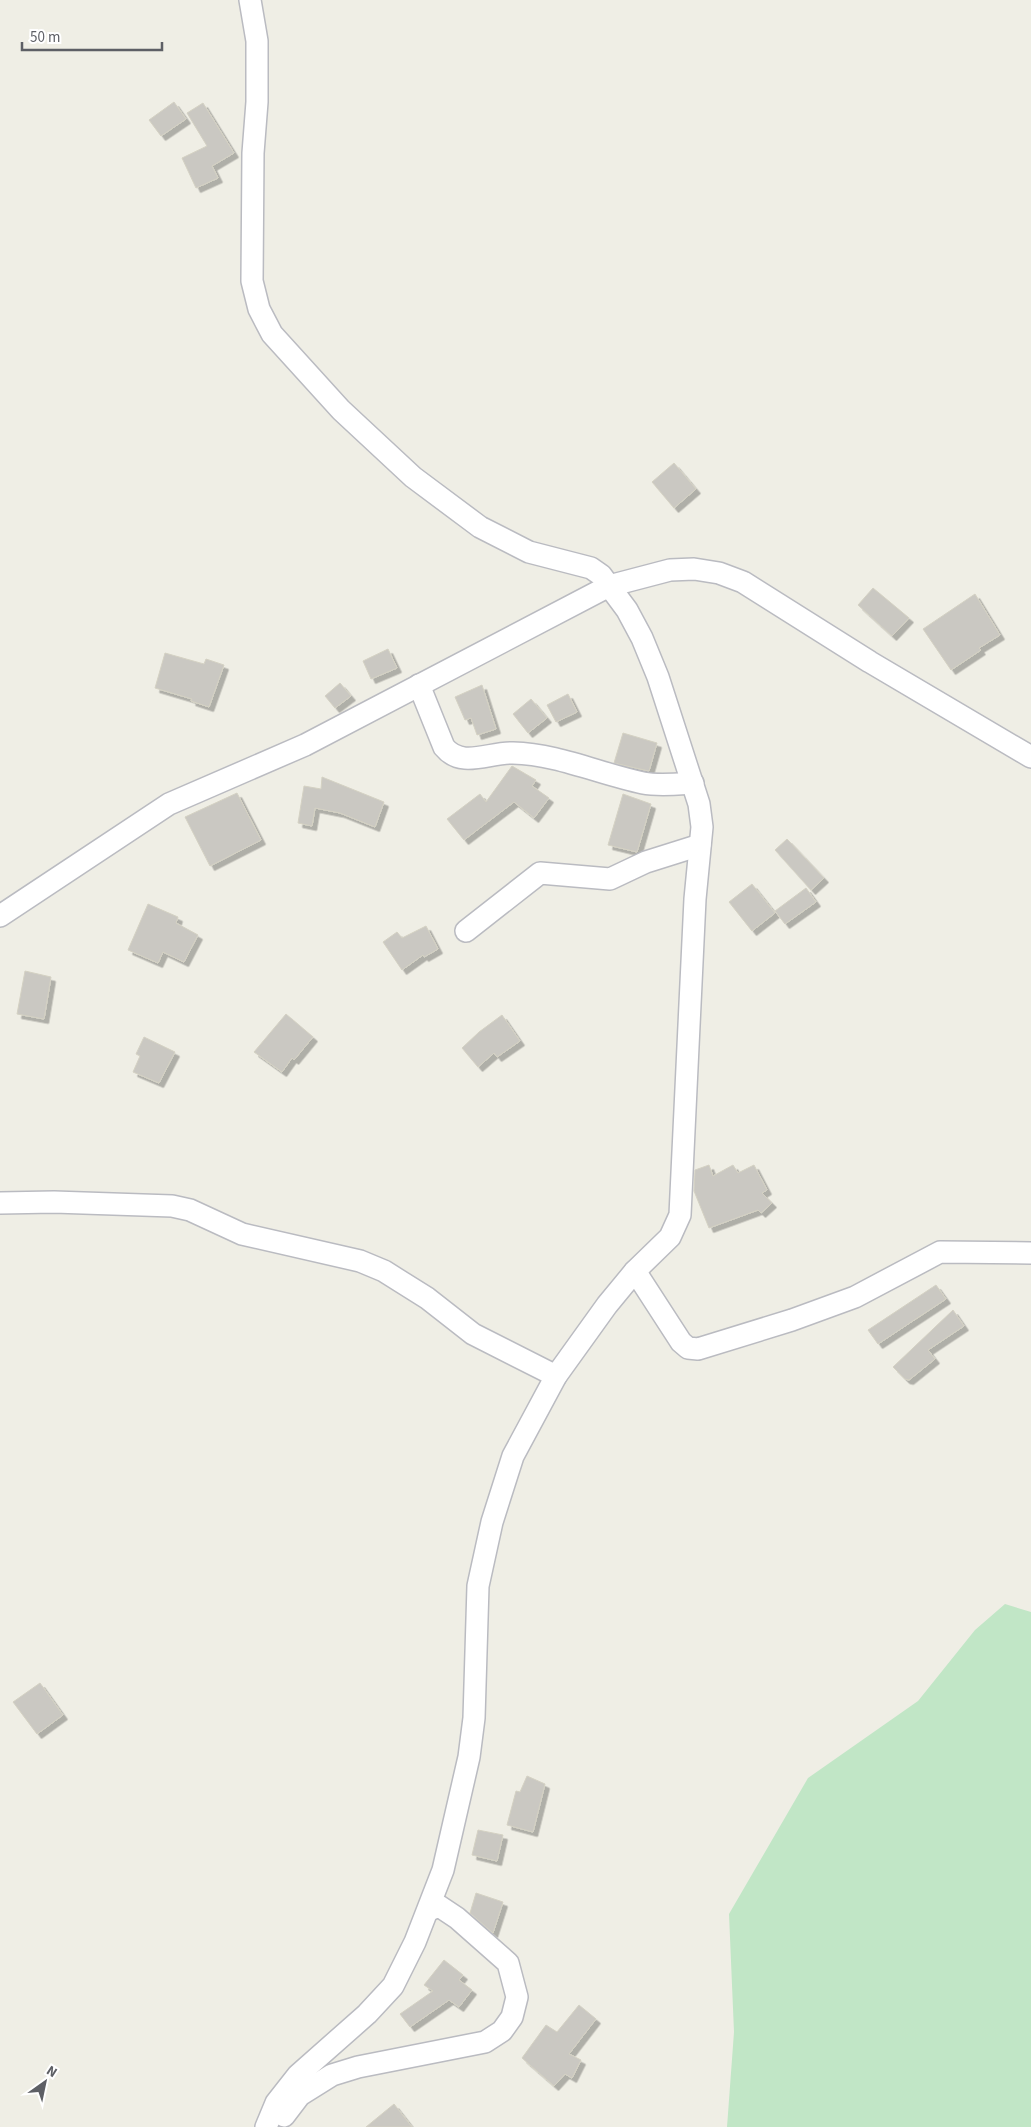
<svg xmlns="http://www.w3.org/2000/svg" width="1031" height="2127" viewBox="0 0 1031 2127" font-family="'Source Sans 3',sans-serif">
	<defs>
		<filter id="shadow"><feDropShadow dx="4.5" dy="4.5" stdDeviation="0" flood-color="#0004"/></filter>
	</defs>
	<rect width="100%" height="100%" fill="#efeee5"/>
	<path fill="#c1e6c6" d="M1005,1604L1031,1612V2127H727L734,2032L729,1914L808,1778L918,1701L975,1630Z"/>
	<g fill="#cac8c2" stroke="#d4d1c3" filter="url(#shadow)">
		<path d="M174,102L186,119L161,136L149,120Z"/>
		<path d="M203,103L234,153L212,166L218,178L196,188L182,158L207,146L187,113Z"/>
		<path d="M674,463L696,489L674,508L652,482Z"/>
		<path d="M873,588L909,618L892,636L858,605Z"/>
		<path d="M975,594L1000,635L979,648L981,650L951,670L923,629Z"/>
		<path d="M388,649L397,668L371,679L363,661Z"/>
		<path d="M165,653L204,664L206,659L224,665L209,707L191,701L192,699L155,688Z"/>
		<path d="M340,683L351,696L335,708L325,696Z"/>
		<path d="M482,685L496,729L477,735L471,718L465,720L455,697Z"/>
		<path d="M568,694L577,712L556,722L547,705Z"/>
		<path d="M531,699L547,718L528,733L513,714Z"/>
		<path d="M623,733L657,743L649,771L614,763Z"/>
		<path d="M512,766L536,780L532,786L549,798L534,818L514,802L464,840L447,819L480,794L486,802Z"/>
		<path d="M322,777L384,802L375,827L340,813L315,808L312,826L298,823L304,786L321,789Z"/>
		<path d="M237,793L261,840L210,866L185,817Z"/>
		<path d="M623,794L651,804L637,852L608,845Z"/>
		<path d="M787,839L824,878L811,890L775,850Z"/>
		<path d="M752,884L775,913L752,931L729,902Z"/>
		<path d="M806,888L816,902L785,924L775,911Z"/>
		<path d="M148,904L178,917L176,923L198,935L184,962L163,952L158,963L128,950Z"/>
		<path d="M426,926L438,949L424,957L423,955L402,970L383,942L397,932L402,938Z"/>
		<path d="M25,971L51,977L44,1019L17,1014Z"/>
		<path d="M286,1014L313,1037L294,1060L292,1058L282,1072L254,1052Z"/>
		<path d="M502,1015L520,1041L497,1057L494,1053L478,1067L462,1048L479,1032Z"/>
		<path d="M144,1037L175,1052L159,1083L133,1072L140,1056L136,1054Z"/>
		<path d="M709,1165L713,1176L733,1165L738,1173L754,1165L767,1190L762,1193L772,1203L761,1213L758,1210L709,1228L694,1191L695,1170Z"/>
		<path d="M936,1285L946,1299L878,1344L868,1330Z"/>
		<path d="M953,1310L964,1326L928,1350L935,1359L909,1380L905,1379L893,1367Z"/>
		<path d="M40,1683L63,1715L37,1734L13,1702Z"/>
		<path d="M527,1776L545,1784L533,1832L507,1825L516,1791L520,1792Z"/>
		<path d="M478,1830L503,1835L497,1861L472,1855Z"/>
		<path d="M476,1893L503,1902L493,1933L470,1913Z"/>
		<path d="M444,1960L463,1975L459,1980L472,1990L459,2007L449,2000L410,2027L400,2014L433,1991L424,1985Z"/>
		<path d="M579,2005L596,2019L569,2054L581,2060L572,2078L565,2074L554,2086L522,2058L546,2025L557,2032Z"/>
		<path d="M394,2104L412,2127H366Z"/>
	</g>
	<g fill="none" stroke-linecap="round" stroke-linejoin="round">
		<g stroke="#babbc1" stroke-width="24">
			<g id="minor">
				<path d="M250,0L257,41V102L253,153L252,281L259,309L272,334L341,410L413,477L480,527L529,552L591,568L601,575L627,610L642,638L658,677L699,804L702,827L695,899L680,1215L670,1237L635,1271L607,1305L556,1376L513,1456L492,1522L478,1586L474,1718L469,1757L443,1870L415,1942L393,1986L367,2014L298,2075L276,2103L266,2127"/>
				<path d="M419,685L444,747C462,769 489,752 513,753C557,754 600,774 643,783C659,786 677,784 693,783"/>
				<path d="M0,916L169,804L305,745L609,586L670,570L694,569L719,573L743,582L870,662L1031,757"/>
				<path d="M466,931L540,873L610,879L646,862L700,845"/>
				<path d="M0,1203L54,1202L172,1206L190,1210L242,1234L360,1261L384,1271L427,1298L473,1334L556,1376"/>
				<path d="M635,1271L681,1342L688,1348L698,1349L792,1320L855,1297L940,1252L1031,1253"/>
				<path d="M284,2116L300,2095L332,2075L358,2067L485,2042L502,2031L512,2017L517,1997L508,1963L457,1918L439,1906L429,1910"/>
			</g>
		</g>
		<use href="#minor" stroke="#fff" stroke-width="21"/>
	</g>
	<g transform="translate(45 2082) rotate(33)" stroke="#ffffff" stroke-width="4" paint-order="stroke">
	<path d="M0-4L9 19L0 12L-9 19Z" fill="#5d5f65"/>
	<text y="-8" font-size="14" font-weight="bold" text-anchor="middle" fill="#5d5f65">N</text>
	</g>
	<path d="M22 42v8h140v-8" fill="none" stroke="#5d5f65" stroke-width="2.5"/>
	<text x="30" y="42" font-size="15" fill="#5d5f65" stroke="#ffffff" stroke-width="4" paint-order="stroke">50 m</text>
</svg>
